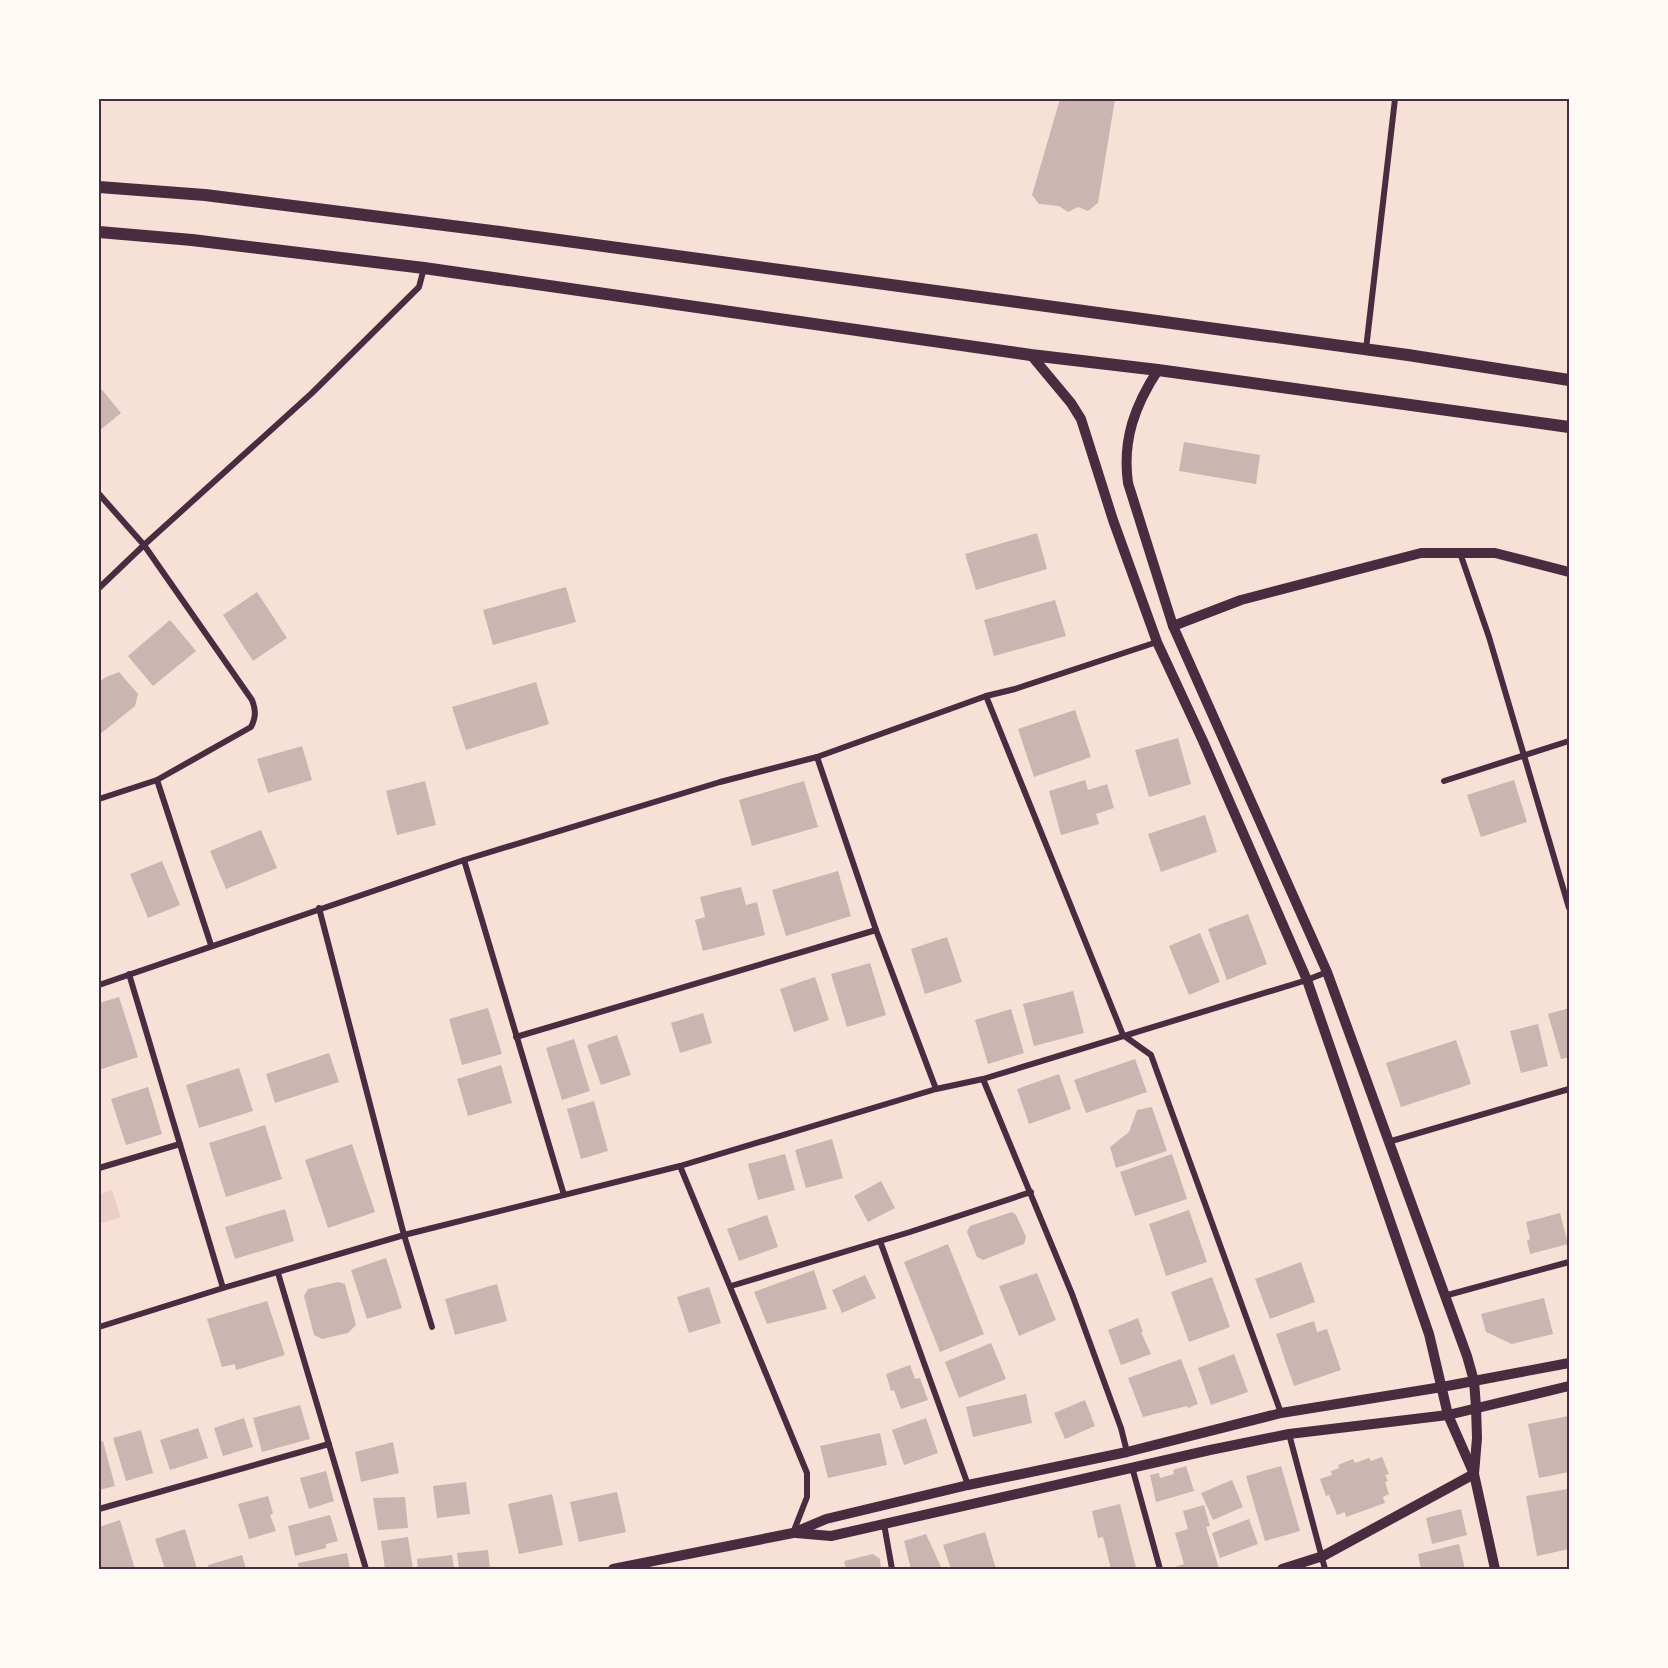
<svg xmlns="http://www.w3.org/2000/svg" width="1668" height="1668" viewBox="0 0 1668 1668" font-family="Signika,sans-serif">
	<rect width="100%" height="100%" fill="#f7e1d7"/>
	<path fill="#ebcfc5" d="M112,1190L121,1217L99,1224V1194Z"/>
	<g fill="#ccb4b1">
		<path d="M1060,99H1115L1098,203L1088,211L1078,207L1068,212L1059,206L1039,204L1032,195Z"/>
		<path d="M99,386L121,413L99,431Z"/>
		<path d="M1184,442L1260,455L1256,484L1179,471Z"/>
		<path d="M1037,533L1047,569L976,590L965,554Z"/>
		<path d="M566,587L576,622L493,645L483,610Z"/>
		<path d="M257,592L287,638L253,661L223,615Z"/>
		<path d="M1055,600L1066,636L994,656L984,620Z"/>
		<path d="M170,620L196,651L153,686L128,656Z"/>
		<path d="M119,672L138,694L135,706L99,735V682L106,677Z"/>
		<path d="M536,682L549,724L466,750L452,707Z"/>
		<path d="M1075,710L1091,757L1034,777L1018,729Z"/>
		<path d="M1178,738L1191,784L1149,797L1135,750Z"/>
		<path d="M302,746L312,780L268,793L257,759Z"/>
		<path d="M1085,780L1088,790L1107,784L1114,808L1096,814L1099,824L1061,835L1049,791Z"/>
		<path d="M1514,780L1527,822L1481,837L1467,795Z"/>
		<path d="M425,781L436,825L397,835L386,791Z"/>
		<path d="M804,781L818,827L752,846L739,800Z"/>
		<path d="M1205,815L1217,852L1161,872L1148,834Z"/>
		<path d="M261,830L277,868L226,889L210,851Z"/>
		<path d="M162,861L180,905L148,918L130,874Z"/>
		<path d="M838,871L851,916L786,936L772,890Z"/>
		<path d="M741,887L746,905L757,902L765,935L703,951L695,920L705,917L700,897Z"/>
		<path d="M1248,914L1267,964L1227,980L1208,929Z"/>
		<path d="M1200,933L1220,982L1189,995L1169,946Z"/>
		<path d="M947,937L962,982L925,994L911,949Z"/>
		<path d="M870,963L886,1015L847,1027L831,974Z"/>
		<path d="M815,977L829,1020L794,1032L780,989Z"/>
		<path d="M1073,991L1084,1033L1034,1046L1023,1004Z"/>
		<path d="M119,997L138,1057L99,1070V1003Z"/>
		<path d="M488,1008L502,1054L462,1065L449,1019Z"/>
		<path d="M1569,1008V1057L1561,1059L1548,1014Z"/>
		<path d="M1011,1009L1024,1053L988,1064L975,1020Z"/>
		<path d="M703,1013L712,1043L680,1053L671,1023Z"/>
		<path d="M1538,1024L1548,1066L1521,1073L1510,1031Z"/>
		<path d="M617,1035L631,1075L601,1085L587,1045Z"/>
		<path d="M574,1039L590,1091L562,1100L546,1048Z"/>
		<path d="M1456,1040L1471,1084L1401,1107L1386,1063Z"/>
		<path d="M329,1053L339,1082L275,1103L266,1074Z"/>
		<path d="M1135,1059L1147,1092L1086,1113L1074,1080Z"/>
		<path d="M501,1065L512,1103L468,1116L457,1079Z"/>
		<path d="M239,1068L253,1111L199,1128L186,1085Z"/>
		<path d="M1059,1074L1071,1109L1029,1124L1017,1089Z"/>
		<path d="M148,1087L162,1134L126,1145L111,1099Z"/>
		<path d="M594,1101L608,1151L581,1159L567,1109Z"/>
		<path d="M1152,1107L1167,1151L1116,1168L1110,1147L1129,1132L1137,1110Z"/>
		<path d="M265,1125L282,1179L226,1197L209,1143Z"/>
		<path d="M832,1139L843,1178L806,1188L795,1150Z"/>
		<path d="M352,1144L375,1212L328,1228L305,1160Z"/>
		<path d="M785,1154L795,1190L758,1200L748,1164Z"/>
		<path d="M1172,1154L1187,1199L1135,1216L1120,1172Z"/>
		<path d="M881,1181L895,1208L868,1222L854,1196Z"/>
		<path d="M285,1209L294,1241L235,1259L225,1227Z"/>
		<path d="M1189,1210L1207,1262L1166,1276L1149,1224Z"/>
		<path d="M1012,1212L1016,1215L1026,1237L1024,1244L983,1260L977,1257L967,1232L970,1226Z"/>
		<path d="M1560,1213L1568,1244L1530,1254L1527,1241L1530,1239L1526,1222Z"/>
		<path d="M767,1215L778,1247L739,1261L727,1229Z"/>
		<path d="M948,1244L984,1334L940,1352L904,1262Z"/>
		<path d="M386,1258L402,1308L367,1319L351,1270Z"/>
		<path d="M1301,1262L1315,1302L1270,1319L1255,1279Z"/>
		<path d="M814,1270L827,1309L767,1324L754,1292Z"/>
		<path d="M1037,1273L1056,1320L1019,1336L999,1286Z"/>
		<path d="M865,1275L876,1298L842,1313L832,1290Z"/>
		<path d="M1212,1277L1230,1327L1189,1342L1171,1292Z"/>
		<path d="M338,1282L345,1284L356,1325L348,1333L322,1339L314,1335L304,1296L308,1289Z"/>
		<path d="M497,1284L507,1321L455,1335L445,1299Z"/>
		<path d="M709,1287L721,1323L689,1333L677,1297Z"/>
		<path d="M1544,1298L1553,1334L1512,1344L1486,1332L1481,1314Z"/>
		<path d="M267,1301L285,1355L236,1370L235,1364L222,1367L207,1319Z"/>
		<path d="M1138,1318L1143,1332H1141L1151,1354L1121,1365L1108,1330Z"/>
		<path d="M1314,1321L1317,1332L1327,1329L1341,1370L1294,1386L1276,1334Z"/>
		<path d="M991,1343L1006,1379L959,1398L945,1362Z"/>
		<path d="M1234,1354L1248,1392L1211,1405L1198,1368Z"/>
		<path d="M1181,1359L1198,1404L1188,1408L1187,1406L1143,1417L1128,1378Z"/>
		<path d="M910,1365L915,1379L920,1378L928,1400L901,1409L894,1390L891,1391L886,1374Z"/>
		<path d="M1026,1394L1032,1423L973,1437L966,1407Z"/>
		<path d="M1085,1400L1095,1426L1065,1439L1054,1413Z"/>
		<path d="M300,1405L310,1439L262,1452L253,1418Z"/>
		<path d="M1569,1416V1472L1539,1478L1528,1424Z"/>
		<path d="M244,1418L253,1447L223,1456L214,1428Z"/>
		<path d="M926,1418L938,1453L904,1465L892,1430Z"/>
		<path d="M198,1428L208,1458L170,1470L160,1440Z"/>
		<path d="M141,1430L153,1473L126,1481L113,1438Z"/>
		<path d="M880,1433L887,1465L828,1478L820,1446Z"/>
		<path d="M103,1441L115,1486L99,1490V1442Z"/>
		<path d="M393,1442L399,1473L361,1482L355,1452Z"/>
		<path d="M1382,1457L1389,1474L1385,1475L1388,1481L1385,1482L1389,1494L1383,1497L1385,1503L1346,1517L1345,1512L1337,1515L1329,1495L1326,1496L1320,1479L1332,1475L1331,1471L1339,1468L1338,1465L1353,1459L1355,1463L1369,1458L1371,1461Z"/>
		<path d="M1186,1466L1194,1491L1156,1502L1150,1475L1159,1473L1160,1478L1174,1474L1173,1470Z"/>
		<path d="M1281,1466L1300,1531L1265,1541L1246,1476Z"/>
		<path d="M326,1471L334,1501L309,1509L300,1478Z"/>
		<path d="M1232,1480L1243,1507L1213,1520L1201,1493Z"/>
		<path d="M466,1482L470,1514L437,1518L433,1486Z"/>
		<path d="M1568,1489L1569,1549L1537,1556L1526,1496Z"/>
		<path d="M617,1492L626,1532L579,1542L570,1502Z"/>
		<path d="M552,1494L563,1545L519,1554L508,1504Z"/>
		<path d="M268,1496L273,1513L270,1515L276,1531L249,1539L238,1504Z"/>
		<path d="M405,1497L408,1528L378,1530L373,1498Z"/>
		<path d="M1120,1504L1136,1568L1132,1569H1111L1103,1537L1098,1538L1092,1511Z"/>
		<path d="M1204,1505L1210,1526L1206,1527L1219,1568L1169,1569L1184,1564L1175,1533L1188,1529L1183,1511Z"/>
		<path d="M1461,1509L1467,1535L1432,1544L1426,1518Z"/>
		<path d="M330,1515L338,1541L326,1544V1548L295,1556L288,1526Z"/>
		<path d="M1249,1519L1258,1544L1220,1558L1212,1533Z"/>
		<path d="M120,1520L135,1569H99V1527Z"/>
		<path d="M185,1529L197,1569H165L155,1539Z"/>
		<path d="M985,1532L996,1569H951L943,1545Z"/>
		<path d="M926,1534L942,1569H911L904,1541Z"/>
		<path d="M408,1537L413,1569H385L381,1541Z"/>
		<path d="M1459,1544L1465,1569H1421L1418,1554Z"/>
		<path d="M488,1550L490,1569H459L457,1553Z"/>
		<path d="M347,1553L350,1569H299L298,1563Z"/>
		<path d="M873,1554L880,1559L881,1569H846L844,1561Z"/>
		<path d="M242,1555L246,1569H209L208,1565Z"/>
		<path d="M452,1555L454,1569H418L417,1559Z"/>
	</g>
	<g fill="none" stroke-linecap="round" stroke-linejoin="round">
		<g stroke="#4a2c40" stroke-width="6">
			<path d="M1366,349L1395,99"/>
			<path d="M99,494L144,545L252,700C256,711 256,717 251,727L157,780L99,799"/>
			<path d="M1460,553L1489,637L1569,908"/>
			<path d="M99,588L144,545L312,393L419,287L424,268"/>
			<path d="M986,696L1123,1035L1151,1055L1281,1413"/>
			<path d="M817,757L876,930L936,1089"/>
			<path d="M157,780L211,945"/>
			<path d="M1444,781L1569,741"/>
			<path d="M464,860L564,1195"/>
			<path d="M319,908L404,1235L432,1327"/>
			<path d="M129,974L223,1288"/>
			<path d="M99,985L464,860L720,782L817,757L986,696L1015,689L1157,642"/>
			<path d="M516,1037L876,930"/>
			<path d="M983,1079L1072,1294L1121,1428L1127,1452"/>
			<path d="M1388,1142L1569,1089"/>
			<path d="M680,1166L807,1473V1497L793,1533"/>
			<path d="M99,1168L180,1144"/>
			<path d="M880,1241L968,1485"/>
			<path d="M278,1273L366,1569"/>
			<path d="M731,1286L910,1232L1031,1192"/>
			<path d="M1444,1296L1569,1262"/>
			<path d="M99,1327L223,1288L404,1235L680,1166L936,1089L983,1079L1307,980L1327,972"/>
			<path d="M1289,1434L1325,1569"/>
			<path d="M1132,1467L1160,1569"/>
			<path d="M99,1509L329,1444"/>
			<path d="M884,1524L892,1569"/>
		</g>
		<g stroke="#4a2c40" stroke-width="10">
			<path d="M1031,355L1071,403L1081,419L1113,520L1157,642L1203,741L1307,980L1429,1334L1448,1415L1474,1474L1323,1556L1282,1569"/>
			<path d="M1158,370C1135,405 1122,440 1128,483L1173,626L1327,972L1467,1356L1474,1381L1476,1407L1477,1438L1474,1474L1495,1569"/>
			<path d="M1173,626L1241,600L1421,553H1495L1569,572"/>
			<path d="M796,1533L831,1536L1210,1450L1289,1434L1448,1415L1569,1386"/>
			<path d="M613,1569L793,1533L826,1519L968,1485L1127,1452L1281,1413L1442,1387L1569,1363"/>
		</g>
		<g stroke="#4a2c40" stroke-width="12">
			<path d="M99,187L205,195L500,232L1408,355L1569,380"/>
			<path d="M99,232L192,240L424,268L1031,355L1158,370L1569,427"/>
		</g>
	</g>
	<rect width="1668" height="1668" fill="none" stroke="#fffaf5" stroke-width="201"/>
	<rect x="100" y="100" width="1468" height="1468" fill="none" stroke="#4a2c40" stroke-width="2"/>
</svg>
